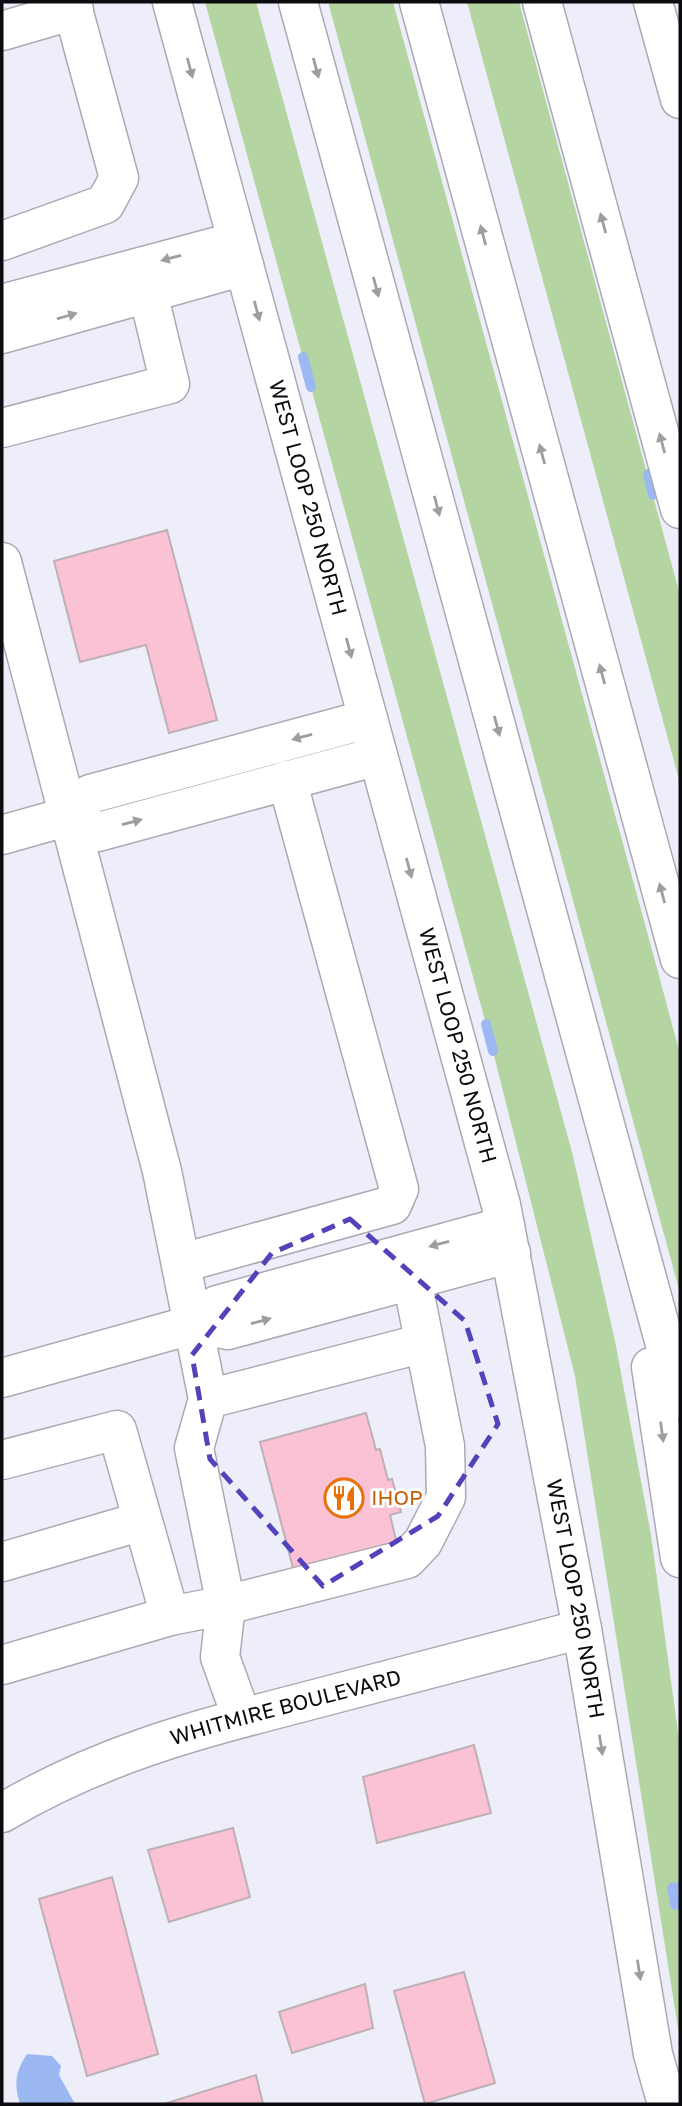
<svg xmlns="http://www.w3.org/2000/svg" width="682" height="2106" viewBox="0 0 682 2106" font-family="'Golos Text',sans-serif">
	<rect width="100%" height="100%" fill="#edeef9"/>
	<g fill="#b4d4a2">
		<path d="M205,2H256L572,1152L615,1341L651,1535L680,1747V2041L575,1376L486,1024Z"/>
		<path d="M328,2H393L658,972L680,1054V1293Z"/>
		<path d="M467,2H519L680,595V783Z"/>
	</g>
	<path fill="#9cb8f2" d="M27,2054L52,2056L61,2066L59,2075L75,2104H20C14,2084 15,2072 27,2054Z"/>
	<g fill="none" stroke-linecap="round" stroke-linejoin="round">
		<g stroke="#9cb8f2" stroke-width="10">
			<path d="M303,357L311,387"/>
			<path d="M648,474L653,495"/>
			<path d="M486,1024L493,1051"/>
			<path d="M680,1887L672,1888L675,1905L680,1904"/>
		</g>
	</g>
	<g fill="#fbc1d4" stroke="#bdb1b4" stroke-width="2">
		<path d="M167,530L217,720L169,733L146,645L80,662L54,561Z"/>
		<path d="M366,1413L376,1450L380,1449L388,1480L392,1479L401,1512L390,1515L397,1544L294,1572L260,1442Z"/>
		<path d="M474,1745L491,1813L377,1843L363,1777Z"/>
		<path d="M233,1828L250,1897L169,1922L148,1850Z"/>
		<path d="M112,1877L158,2054L87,2076L39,1899Z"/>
		<path d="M464,1972L495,2083L425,2104L394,1991Z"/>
		<path d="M365,1984L373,2028L292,2053L279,2012Z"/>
		<path d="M256,2075L263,2104H164Z"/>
	</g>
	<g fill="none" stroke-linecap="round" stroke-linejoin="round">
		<g stroke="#aaaab4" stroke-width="41">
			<g id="minor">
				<path d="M653,2L680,99"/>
				<path d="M2,31L74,10"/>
				<path d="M2,241L105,204L119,178L71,2"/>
				<path d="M2,304L237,241"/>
				<path d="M2,334L244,266"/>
				<path d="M2,428L170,384L148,293"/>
				<path d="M2,562L162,1171L208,1399"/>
				<path d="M69,816L98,832L378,756"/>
				<path d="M2,835L69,816L90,794L368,719"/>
				<path d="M182,1263L392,1205L399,1189L287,780"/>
				<path d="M412,1280L445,1446L446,1497L423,1542L407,1559L226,1605L194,1448L208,1399L424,1343"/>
				<path d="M195,1324L217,1305L505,1226"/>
				<path d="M2,1378L195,1324L228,1330L511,1253"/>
				<path d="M2,1460L117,1430L170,1616"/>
				<path d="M2,1562L142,1521"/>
				<path d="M2,1665L170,1616L226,1605L220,1657L242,1718"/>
				<path id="s1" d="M2,1813C105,1752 200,1729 315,1699C404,1676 493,1653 582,1629"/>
			</g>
		</g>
		<g stroke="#aaaab4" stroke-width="41">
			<g id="major">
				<path id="s2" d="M172,2L501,1205L582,1629L653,2054L667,2104"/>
				<path d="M542,2L680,509"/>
			</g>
		</g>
		<g stroke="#aaaab4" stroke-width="41">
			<g id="highway">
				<path d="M298,2L680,1399"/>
				<path d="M419,2L680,959"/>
				<path d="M651,1367L680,1558"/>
			</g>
		</g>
		<use href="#minor" stroke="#fff" stroke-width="38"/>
		<use href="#major" stroke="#fff" stroke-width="38"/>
		<use href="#highway" stroke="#fff" stroke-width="38"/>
	</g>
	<defs><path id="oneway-solid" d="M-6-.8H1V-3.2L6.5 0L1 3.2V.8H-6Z" transform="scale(1.75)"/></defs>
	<g fill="#9e9e9f">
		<use href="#oneway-solid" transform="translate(190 68) rotate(75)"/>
		<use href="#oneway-solid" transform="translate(316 68) rotate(75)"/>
		<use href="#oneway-solid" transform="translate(603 223) rotate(-105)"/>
		<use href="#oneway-solid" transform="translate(483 235) rotate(-105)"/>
		<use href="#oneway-solid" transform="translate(171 258) rotate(165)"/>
		<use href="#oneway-solid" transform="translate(376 287) rotate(75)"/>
		<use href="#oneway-solid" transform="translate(257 311) rotate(75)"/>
		<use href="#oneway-solid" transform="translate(67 316) rotate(-16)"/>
		<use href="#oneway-solid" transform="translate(662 443) rotate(-105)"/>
		<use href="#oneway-solid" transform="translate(542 454) rotate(-105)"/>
		<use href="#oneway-solid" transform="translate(437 506) rotate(75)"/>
		<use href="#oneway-solid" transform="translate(349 648) rotate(75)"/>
		<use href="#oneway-solid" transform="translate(602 674) rotate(-105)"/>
		<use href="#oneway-solid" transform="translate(497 726) rotate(75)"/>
		<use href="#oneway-solid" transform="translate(302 737) rotate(165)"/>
		<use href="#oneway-solid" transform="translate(132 822) rotate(-15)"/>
		<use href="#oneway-solid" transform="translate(409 868) rotate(75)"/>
		<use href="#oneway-solid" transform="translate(662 893) rotate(-105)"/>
		<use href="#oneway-solid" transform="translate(439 1244) rotate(165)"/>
		<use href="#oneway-solid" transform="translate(261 1321) rotate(-15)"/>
		<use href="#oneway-solid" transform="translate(662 1432) rotate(82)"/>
		<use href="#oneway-solid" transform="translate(601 1745) rotate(81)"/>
		<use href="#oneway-solid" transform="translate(639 1970) rotate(81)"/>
	</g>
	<path fill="none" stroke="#5243ba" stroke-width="5" stroke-dasharray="14 9" stroke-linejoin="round" d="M350,1219L465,1321L498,1424L438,1516L323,1586L210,1459L192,1355L272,1253Z"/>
	<defs>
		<g id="restaurant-ring" transform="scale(2.0125)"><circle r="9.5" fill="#fff" stroke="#e8710a" stroke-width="1.5"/><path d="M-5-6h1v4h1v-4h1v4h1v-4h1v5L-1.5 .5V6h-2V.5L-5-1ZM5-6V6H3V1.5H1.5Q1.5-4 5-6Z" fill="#e8710a"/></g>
	</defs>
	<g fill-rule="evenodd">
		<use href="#restaurant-ring" x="344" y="1498"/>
	</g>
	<g text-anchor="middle" stroke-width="6" stroke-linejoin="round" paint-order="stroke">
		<g font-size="21" fill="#0c0c10" stroke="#fff">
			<text dy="7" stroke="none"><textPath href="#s2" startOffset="514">WEST LOOP 250 NORTH</textPath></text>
			<text dy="7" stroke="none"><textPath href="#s2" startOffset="1082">WEST LOOP 250 NORTH</textPath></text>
			<text dy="7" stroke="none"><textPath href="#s2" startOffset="1648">WEST LOOP 250 NORTH</textPath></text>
			<text dy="7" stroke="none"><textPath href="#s1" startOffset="304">WHITMIRE BOULEVARD</textPath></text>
		</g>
		<g font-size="21" fill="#c56008" stroke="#fff" text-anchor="start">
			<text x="371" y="1505">IHOP</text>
		</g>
	</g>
	<rect width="682" height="2106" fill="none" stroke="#0c0c10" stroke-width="7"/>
</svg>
